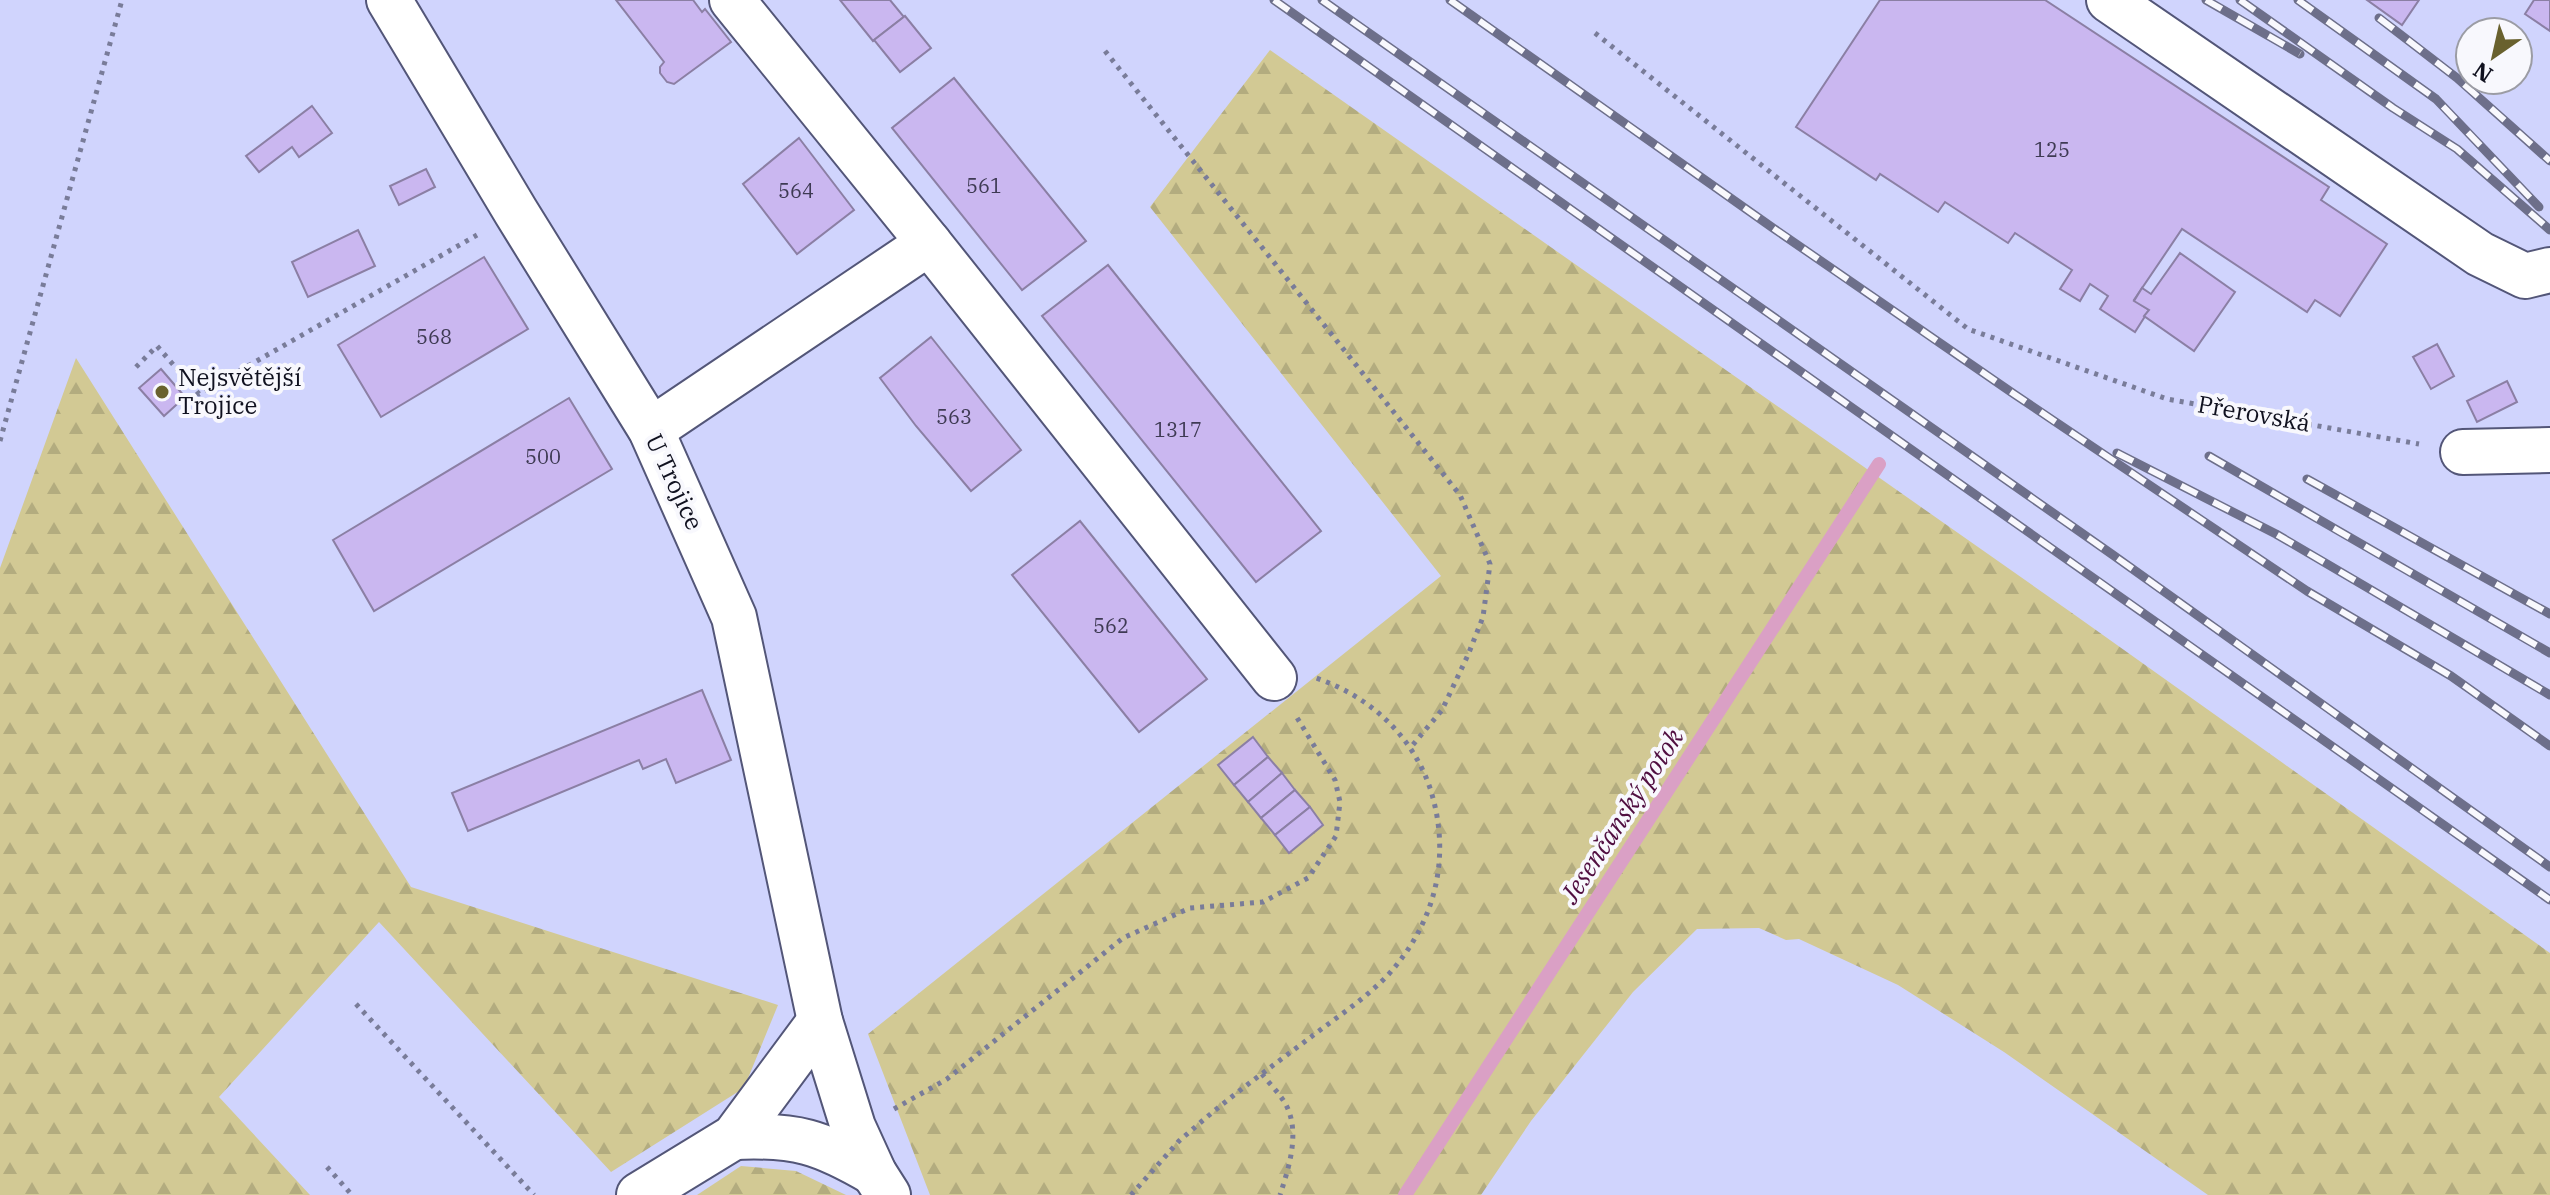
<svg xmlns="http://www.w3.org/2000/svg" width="2550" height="1195" viewBox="0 0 2550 1195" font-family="'IBM Plex Serif',serif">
	<defs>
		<pattern id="forest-firs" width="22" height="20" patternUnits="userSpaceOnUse" patternTransform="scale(2)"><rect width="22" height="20" fill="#d2c994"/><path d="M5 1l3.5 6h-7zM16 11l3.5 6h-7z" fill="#b3ac7f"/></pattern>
	</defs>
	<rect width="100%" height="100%" fill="#d0d4fd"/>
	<g fill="url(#forest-firs)">
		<path d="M1270,50L2072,613L2550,953V1195H2208L2004,1052L1898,985L1799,939L1786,940L1759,928L1697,929L1633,992L1531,1121L1481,1195H930L868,1034L1441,576L1150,207Z"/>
		<path d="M76,358L411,887L778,1005L744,1088L611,1172L379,922L219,1097L310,1195H0V568Z"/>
		<path d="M741,1166L796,1171L846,1195H697Z"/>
	</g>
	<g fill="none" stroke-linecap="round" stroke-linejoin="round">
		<path stroke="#daa0c5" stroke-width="14" d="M1405,1195L1879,464"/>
	</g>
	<g fill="#cab7f0" stroke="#8b7fa4" stroke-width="2">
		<path d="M616,0H693L702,12L705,9L731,42L674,84L667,82L660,73V67L664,62Z"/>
		<path d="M840,0H890L904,17L873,41Z"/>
		<path d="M1880,0H2045L2329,187L2321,200L2387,244L2340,316L2315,300L2307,312L2182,229L2134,300L2149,310L2135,332L2100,309L2108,296L2090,284L2080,301L2060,289L2072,270L2015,233L2008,243L1945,202L1938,212L1880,174L1876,180L1796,127Z"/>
		<path d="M2367,0H2419L2402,25Z"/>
		<path d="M2534,0H2550V31L2525,14Z"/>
		<path d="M905,16L931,48L900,72L874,40Z"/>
		<path d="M954,78L1086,241L1022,290L892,128Z"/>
		<path d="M312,106L332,133L299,157L292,147L259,172L246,156Z"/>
		<path d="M799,138L854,210L797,254L743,184Z"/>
		<path d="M426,169L435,187L399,205L390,186Z"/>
		<path d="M358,230L375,266L308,297L292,262Z"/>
		<path d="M2180,253L2235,292L2194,351L2144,316L2149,310L2134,301L2142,288L2151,294Z"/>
		<path d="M484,257L528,329L381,417L338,345Z"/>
		<path d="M1108,265L1321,531L1256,582L1042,316Z"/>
		<path d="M931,337L1021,450L971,491L916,426L880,378Z"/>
		<path d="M2437,344L2454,376L2431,389L2413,357Z"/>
		<path d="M161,369L185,397L164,416L139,388Z"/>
		<path d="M2507,381L2517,402L2477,422L2467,401Z"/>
		<path d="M569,398L612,469L374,611L333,540Z"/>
		<path d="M1080,521L1207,679L1139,732L1012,575Z"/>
		<path d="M702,690L731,760L676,783L666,759L643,769L639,760L468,831L452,793Z"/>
		<path d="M1253,737L1268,757L1234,785L1218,765Z"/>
		<path d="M1268,757L1282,773L1248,802L1234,785Z"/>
		<path d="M1282,773L1295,790L1261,818L1248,802Z"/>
		<path d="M1295,790L1310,807L1275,835L1261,818Z"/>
		<path d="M1310,807L1323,825L1289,853L1275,835Z"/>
	</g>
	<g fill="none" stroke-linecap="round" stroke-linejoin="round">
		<g stroke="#535678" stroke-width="48">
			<g id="minor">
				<path d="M389,0L516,212L651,430L734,617L820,1021L853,1127L874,1173L888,1195"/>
				<path d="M732,0L929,243L1274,678"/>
				<path d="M2109,0L2480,254L2525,276L2550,270"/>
				<path d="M651,430L929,243"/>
				<path d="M2463,452L2550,450"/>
				<path d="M734,1137C796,1134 821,1142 874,1173"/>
				<path d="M639,1195L734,1137L820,1021"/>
			</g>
		</g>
		<g stroke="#797c99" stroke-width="5" stroke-dasharray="4 6" stroke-linecap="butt">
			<path d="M1595,33L1968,329L2167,399L2419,444"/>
			<path d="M1105,51L1460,495L1490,564L1483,617L1468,655L1442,710L1411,747"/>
			<path d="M136,367L157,346L199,394L477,235"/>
			<path d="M0,441L122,0"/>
			<path d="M356,1004L534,1195"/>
			<path d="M1262,1074C1269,1083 1279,1093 1285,1103C1301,1131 1289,1167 1280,1195"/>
			<path d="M894,1109L947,1079L1123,938L1190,908L1263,902L1308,878L1336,836L1340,802L1335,780L1296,716"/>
			<path d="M327,1167L352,1195"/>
			<path d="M1131,1195L1179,1141L1201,1122C1235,1093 1271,1067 1307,1040C1334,1019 1364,1000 1388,975C1436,922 1452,856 1430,788C1412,735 1369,696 1316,678"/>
		</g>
		<use href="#minor" stroke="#fff" stroke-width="44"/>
		<g stroke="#6d6f8a" stroke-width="9">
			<g id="rail">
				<path d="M1274,0L2550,900"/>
				<path d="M1322,0L2113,555L2550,867"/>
				<path d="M1450,0L1773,228L2014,394L2307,591L2451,676L2550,746"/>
				<path d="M2206,0L2300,54"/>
				<path d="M2240,0L2393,108L2457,149L2550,230"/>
				<path d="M2298,0L2436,99L2539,207"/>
				<path d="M2379,18L2457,78L2550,161"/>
				<path d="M2117,453L2276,534L2550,695"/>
				<path d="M2209,456L2550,653"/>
				<path d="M2307,479L2550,614"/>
			</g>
		</g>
		<use href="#rail" stroke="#f8f8fd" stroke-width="6" stroke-dasharray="18" stroke-linecap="butt"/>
	</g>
	<circle fill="#69612e" stroke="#f8f8fd" stroke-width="3" cx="162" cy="392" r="8"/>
	<g text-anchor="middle" stroke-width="8" stroke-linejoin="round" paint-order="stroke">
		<g font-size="20" fill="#3e3a53">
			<text x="2052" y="157">125</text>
			<text x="984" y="193">561</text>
			<text x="796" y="198">564</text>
			<text x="434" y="344">568</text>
			<text x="954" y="424">563</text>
			<text x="1178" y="437">1317</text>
			<text x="543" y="464">500</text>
			<text x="1111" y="633">562</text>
		</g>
		<g font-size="24" fill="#10111f" stroke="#f8f8fd" text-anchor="start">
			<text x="178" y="386">Nejsvětější<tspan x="178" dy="28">Trojice</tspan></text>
		</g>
		<g font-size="24" fill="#10111f" stroke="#f8f8fd">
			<text transform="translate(2254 414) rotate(10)" y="8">Přerovská</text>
			<text transform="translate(674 482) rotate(65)" y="8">U Trojice</text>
		</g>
		<g font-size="26" font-style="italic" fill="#500e40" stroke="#f8f8fd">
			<text transform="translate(1622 816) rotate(-57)" y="9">Jesenčanský potok</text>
		</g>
	</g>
	<g transform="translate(2494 56) rotate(214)"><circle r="38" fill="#f8f8fd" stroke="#9b9ca4" stroke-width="2"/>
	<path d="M0-6L14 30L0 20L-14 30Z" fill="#69612e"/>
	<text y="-12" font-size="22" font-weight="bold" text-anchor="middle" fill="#10111f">N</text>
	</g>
</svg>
